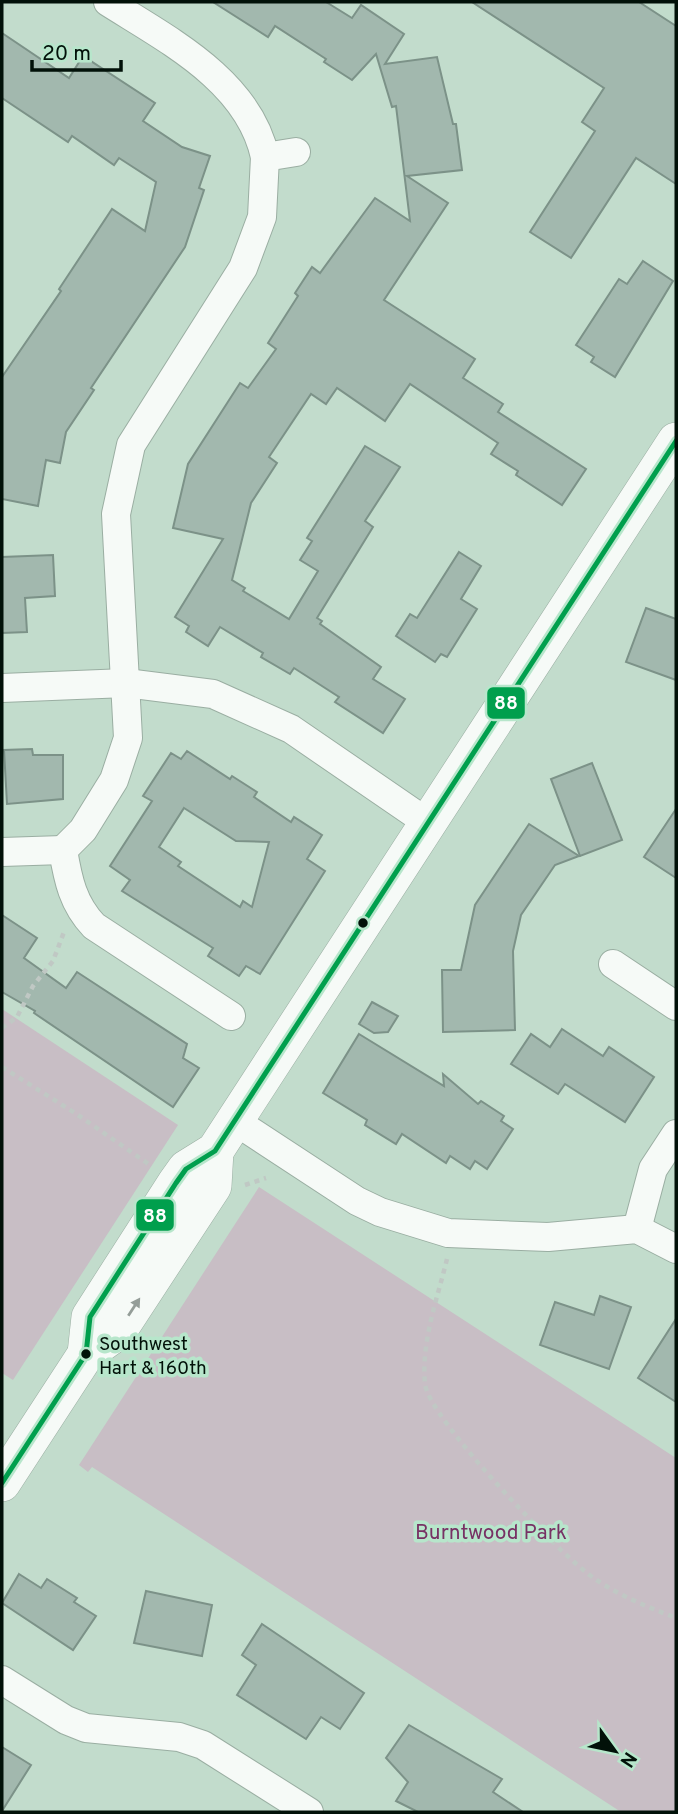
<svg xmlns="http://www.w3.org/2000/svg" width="678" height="1814" viewBox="0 0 678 1814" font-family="Overpass,sans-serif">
	<rect width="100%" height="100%" fill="#c2dccc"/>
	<g fill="#c8bec5">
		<path d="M2,1009L178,1125L13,1380L2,1373Z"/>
		<path d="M259,1187L676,1458V1812H621L92,1467L88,1472L79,1465Z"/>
	</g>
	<g fill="#a2b8ae" stroke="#7c9288" stroke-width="2" fill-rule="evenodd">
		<path d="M213,2H326L352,18L361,5L404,34L385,64L437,57L453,124H456L462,170L407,176L448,203L384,300L475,359L463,378L503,404L498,412L586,469L562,505L516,475L518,471L491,454L498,443L410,384L385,421L337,388L326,404L311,394L269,457L277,463L251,503L232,580L245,588L243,591L289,619L318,571L300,560L312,541L307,538L365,446L400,467L365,521L373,527L317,618L322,621L320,624L381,667L373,679L405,699L383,733L335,702L339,697L294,668L290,674L261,657L263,653L220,627L208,646L186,632L189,626L175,617L223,539L173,528L188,464L240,383L248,388L276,349L268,343L298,296L295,293L312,267L320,273L375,198L410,221L396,106L392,107L376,54L352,80L324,62L326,59L275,26L268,37Z"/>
		<path d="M472,2H639L676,26V184L636,158L571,258L530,232L595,131L582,122L604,88Z"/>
		<path d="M2,33L69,78L83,56L155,103L143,121L182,147L210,156L199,188L204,190L185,247L91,388L94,390L66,432L60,463L46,460L38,506L2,499V377L61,291L59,289L112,209L145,231L156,182L119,158L114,165L72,136L68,142L2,98Z"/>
		<path d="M643,261L673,281L615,377L591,362L594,357L576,345L619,279L627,284Z"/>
		<path d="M459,552L481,566L461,599L477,609L447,657L441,654L435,662L396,636L410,614L417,618Z"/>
		<path d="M53,555L55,596L25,598L27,632L2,633V557Z"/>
		<path d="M646,608L676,619V680L626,662Z"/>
		<path d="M32,749L33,755H63V799L7,804L4,750Z"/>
		<path d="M187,751L230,779L232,776L257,792L254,797L291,822L294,817L322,835L307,859L325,871L260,974L246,966L239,976L208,956L213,948L122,891L130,880L110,866L152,801L143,796L171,753L181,759ZM184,808L236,841L269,842L252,907L243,901L240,907L178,866L181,862L159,847Z"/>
		<path d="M592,763L622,840L580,856L551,779Z"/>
		<path d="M676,809V878L644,857Z"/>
		<path d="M529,824L579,856L555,865L521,915L513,951L515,1030L443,1032L442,970H461L475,905Z"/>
		<path d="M2,915L37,938L24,958L66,988L77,972L187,1044L183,1058L199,1068L173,1107L34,1013L35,1011L2,992Z"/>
		<path d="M372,1002L398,1016L388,1032L374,1033L359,1024Z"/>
		<path d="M562,1029L603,1056L609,1047L654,1077L625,1122L565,1084L558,1094L511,1064L531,1034L550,1047Z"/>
		<path d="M359,1034L444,1086L443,1074L478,1104L481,1101L504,1116L501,1121L513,1129L487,1169L475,1161L470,1169L450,1156L446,1163L402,1134L396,1144L365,1125L367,1120L323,1093Z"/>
		<path d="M600,1296L631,1307L609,1369L540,1345L555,1302L594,1315Z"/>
		<path d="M676,1319V1402L638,1378Z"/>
		<path d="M19,1574L41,1588L47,1579L77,1598L74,1602L96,1616L73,1650L2,1603Z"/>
		<path d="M146,1591L212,1605L202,1656L134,1643Z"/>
		<path d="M262,1624L364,1693L340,1729L321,1717L306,1739L237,1695L256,1665L242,1655Z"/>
		<path d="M409,1725L502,1779L493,1792L523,1812H418L396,1801L408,1782L386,1758Z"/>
		<path d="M2,1747L31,1765L2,1811Z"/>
	</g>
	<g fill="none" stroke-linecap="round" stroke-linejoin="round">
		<g stroke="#9aaea2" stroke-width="30">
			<g id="minor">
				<path d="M108,2C168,40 249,81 265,157"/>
				<path d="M2,688L126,683L213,694L291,729L428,823"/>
				<path d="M2,852L63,850"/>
				<path d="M613,964L676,1006"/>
				<path d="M231,1016L94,926C73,904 68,880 63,850L83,830L114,780L128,738L116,514L131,445L243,268L262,217L265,157L296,152"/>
				<path d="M235,1121L357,1201L380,1212L448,1233L548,1237L637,1229L676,1249"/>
				<path d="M637,1229L653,1169L676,1134"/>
				<path d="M2,1680L66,1720L86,1728L179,1737L203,1745L309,1812"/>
			</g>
		</g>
		<g stroke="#9aaea2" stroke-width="38">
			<g id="major">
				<path d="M86,1354L90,1317L176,1183L186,1169L215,1151L676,441"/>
				<path d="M2,1483L86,1354L118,1331L213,1186L215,1151"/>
			</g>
		</g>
		<g stroke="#c0c8c4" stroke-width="4.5" stroke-dasharray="5 5" stroke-linecap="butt">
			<path d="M2,1028L17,1017L33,986L53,961L64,932"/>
			<path d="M2,1067L75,1113L150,1165"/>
			<path d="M245,1185L266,1178"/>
			<path d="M447,1259C437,1300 421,1342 425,1384C429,1419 562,1557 595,1579C620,1596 648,1607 676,1618"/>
		</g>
		<use href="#minor" stroke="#f6faf7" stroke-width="28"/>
		<use href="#major" stroke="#f6faf7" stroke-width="37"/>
		<g stroke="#b7e6cb" stroke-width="10">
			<path id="bus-1" d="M2,1483L86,1354L90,1317L176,1183L186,1169L215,1151L676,441"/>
		</g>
		<use href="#bus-1" stroke="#009f4d" stroke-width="5"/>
	</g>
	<defs><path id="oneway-solid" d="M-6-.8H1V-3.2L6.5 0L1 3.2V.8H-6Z" transform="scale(1.75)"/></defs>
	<use fill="#949d98" href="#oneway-solid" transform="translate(134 1307) rotate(-57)"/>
	<g fill="#021109" stroke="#b7e6cb" stroke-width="2.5">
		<circle cx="363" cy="923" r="6"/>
		<circle cx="86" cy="1354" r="6"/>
	</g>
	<g text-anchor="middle" stroke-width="7" stroke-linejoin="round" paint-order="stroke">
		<g font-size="19" fill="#021109" stroke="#b7e6cb" text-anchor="start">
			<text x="99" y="1350">Southwest<tspan x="99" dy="24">Hart &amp; 160th</tspan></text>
		</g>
		<g font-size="21" fill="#773164" stroke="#b7e6cb">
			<text x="491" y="1539">Burntwood Park</text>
		</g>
	</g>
	<g stroke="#b7e6cb" stroke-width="2.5">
		<rect x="486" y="686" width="40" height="34" rx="7" fill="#009f4d"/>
		<rect x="135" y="1198" width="40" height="34" rx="7" fill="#009f4d"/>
	</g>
	<g font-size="19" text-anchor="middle" font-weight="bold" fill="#fff">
		<text x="506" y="709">88</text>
		<text x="155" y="1222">88</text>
	</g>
	<rect width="678" height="1814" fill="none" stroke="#021109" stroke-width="7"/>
	<g transform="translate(615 1751) rotate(123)" stroke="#b7e6cb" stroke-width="5" paint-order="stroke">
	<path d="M0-5L12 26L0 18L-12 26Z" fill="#021109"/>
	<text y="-10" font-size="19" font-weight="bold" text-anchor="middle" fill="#021109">N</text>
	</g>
	<path d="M32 60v10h89v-10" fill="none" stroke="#021109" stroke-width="3.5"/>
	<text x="42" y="60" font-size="21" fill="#021109" stroke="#b7e6cb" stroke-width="5" paint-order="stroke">20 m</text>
</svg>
